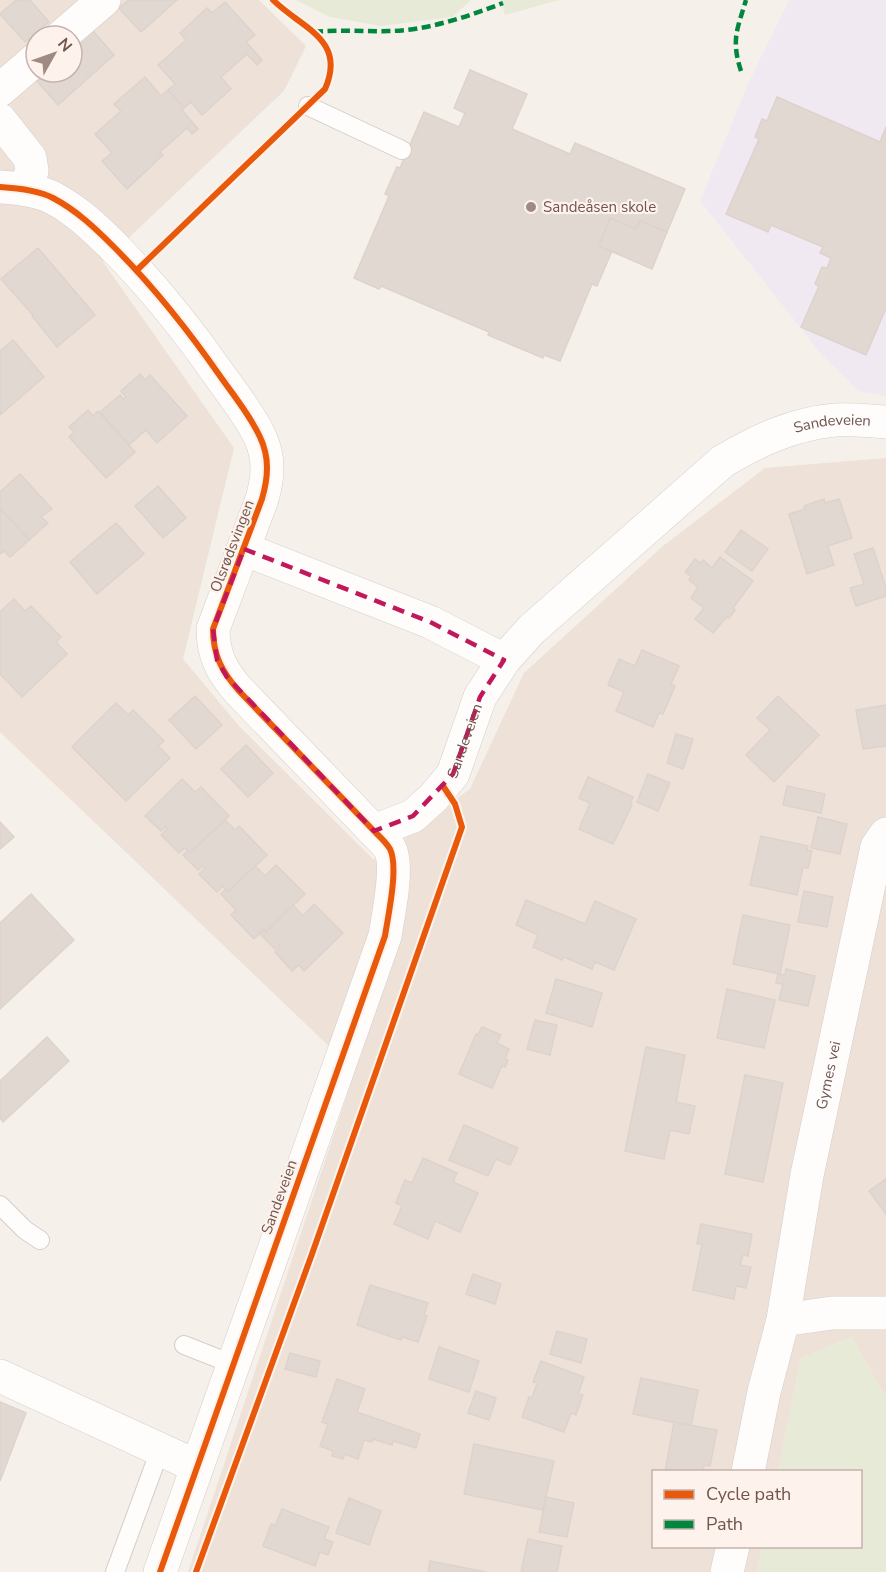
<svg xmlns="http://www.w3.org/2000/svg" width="886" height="1572" viewBox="0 0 886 1572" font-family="'Nunito Sans',sans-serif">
	<rect width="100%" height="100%" fill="#f6f0ea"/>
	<path fill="#eee1d8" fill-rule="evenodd" d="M0,0H259L306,46L284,91L103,262L234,448L183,659L239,726L374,860L470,789L524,673L663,546L765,468L886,458V1398L852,1337L801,1358L778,1471L654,1472V1546L762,1547L757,1572H188L355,1071L0,732ZM36,36H72V72H36Z"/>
	<path fill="#f0e9f1" d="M789,0H886V396L859,391L822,355L700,201L747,86Z"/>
	<g fill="#e6ead6">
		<path d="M296,0H471L452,17L381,26L330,17Z"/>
		<path d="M501,0H559L505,15Z"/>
		<path d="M852,1337L886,1398V1572H757L762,1547L860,1546V1472L778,1471L801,1358Z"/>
	</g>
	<g fill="#e2d8d2" stroke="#ded2cd" stroke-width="1.5">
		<path d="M16,0H30L49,22L25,42L0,14Z"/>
		<path d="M129,0H177L141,32L119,8Z"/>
		<path d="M225,2L255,35L246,42L262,60L257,65L247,54L221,77L231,89L202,115L191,102L184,108L168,90L175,84L158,65L186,40L180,33L207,8L212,13Z"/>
		<path d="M93,31L114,55L58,105L37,81L46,72H72V49Z"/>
		<path d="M470,70L527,94L512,129L570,154L575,143L685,189L667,232L640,221L636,229L610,218L599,246L612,251L597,286L592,284L560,361L544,355L543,358L488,335L489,332L381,286L379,289L354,278L389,196L385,194L397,167L400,168L424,112L459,127L465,113L454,108Z"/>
		<path d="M145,77L161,96L168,90L184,108L182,110L198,129L192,134L187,128L160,152L163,155L127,189L102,161L112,153L95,134L121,111L114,104Z"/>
		<path d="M777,97L880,142L886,127V308L866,355L801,327L819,286L815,284L822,267L827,268L831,258L820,253L823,247L771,225L768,232L726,214L759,139L755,137L762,119L767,121Z"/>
		<path d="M610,218L636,229L640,221L667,232L652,269L599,246Z"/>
		<path d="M38,248L95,315L57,347L32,316L33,315L1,279Z"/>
		<path d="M13,340L44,377L0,415V351Z"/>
		<path d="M140,374L145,380L150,375L187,416L157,443L146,430L129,445L100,412L120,395L123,399L126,397L121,391Z"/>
		<path d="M88,410L93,416L98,411L135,452L106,478L69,437L74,432L69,427Z"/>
		<path d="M20,474L52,509L41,517L48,523L29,540L0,508V492Z"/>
		<path d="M158,486L186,518L163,538L135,506Z"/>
		<path d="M824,499L825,503L839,499L852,538L828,546L834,565L807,574L789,514L805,509L804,506Z"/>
		<path d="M0,508L29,540L10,557L4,551L0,554Z"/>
		<path d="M116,523L144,554L97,594L70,562Z"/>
		<path d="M741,530L768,549L752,571L725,552Z"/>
		<path d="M873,548L886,588V596L856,606L850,588L864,584L854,554Z"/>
		<path d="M720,557L753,581L733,608L735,610L729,618L727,617L723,621L713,633L695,619L704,608L691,598L698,587L689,580L691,576L685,572L695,559L700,563L703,560L712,568Z"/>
		<path d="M14,599L25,611L31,606L61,637L56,642L67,654L22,697L0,674V612Z"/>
		<path d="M642,650L679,666L671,684L675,686L663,714L659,713L653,727L616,711L624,692L608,685L619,659L635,666Z"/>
		<path d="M195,696L222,725L196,749L169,720Z"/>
		<path d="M778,696L819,735L774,782L746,755L770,730L757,718Z"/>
		<path d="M116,703L128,715L133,710L164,741L158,746L170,758L126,801L72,747Z"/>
		<path d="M886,705V746L863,749L856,710Z"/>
		<path d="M676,734L693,739L683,769L667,763Z"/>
		<path d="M246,745L273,773L248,797L221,769Z"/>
		<path d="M648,774L670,783L658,811L637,802Z"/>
		<path d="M588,777L633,797L630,804L632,805L613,844L579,829L590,803L579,798Z"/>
		<path d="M182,779L195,792L201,787L229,816L190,853L185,848L179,853L161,835L167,829L165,827L161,831L145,816Z"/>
		<path d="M787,786L825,794L821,813L783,805Z"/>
		<path d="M818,817L847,824L840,854L811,848Z"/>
		<path d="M225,820L235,830L239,826L267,855L228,892L223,886L217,892L199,874L205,868L203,866L198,870L183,855L188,851L190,853Z"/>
		<path d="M0,822L14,837L0,849Z"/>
		<path d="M761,836L808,846L807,850L812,851L808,868L803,867L797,895L750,885Z"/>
		<path d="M276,865L305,894L266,932L264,929L254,939L231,915L236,910L221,894L226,889L228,892L255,866L265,876Z"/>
		<path d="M804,891L833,897L827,927L798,922Z"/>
		<path d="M31,894L74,940L0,1009V923Z"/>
		<path d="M526,900L585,924L595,901L636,919L614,970L595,962L592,969L564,957L562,960L533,947L538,935L516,925Z"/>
		<path d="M314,904L343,933L304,971L299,965L292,971L275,952L280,947L279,945L275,949L260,934L264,929L266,932L293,905L303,916Z"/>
		<path d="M743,915L790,925L780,974L733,964Z"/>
		<path d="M786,969L815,976L808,1006L779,1000L783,984L776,983L778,974L785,975Z"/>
		<path d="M556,979L602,993L592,1027L546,1013Z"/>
		<path d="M727,989L775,1000L764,1048L717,1038Z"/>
		<path d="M535,1020L557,1025L550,1055L527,1049Z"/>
		<path d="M482,1027L501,1035L497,1043L509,1049L505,1059L508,1060L505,1067L502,1066L492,1088L459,1074L476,1034L478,1035Z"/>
		<path d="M47,1037L69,1061L3,1122L0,1118V1081Z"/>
		<path d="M646,1047L685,1055L676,1102L695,1106L689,1134L670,1130L664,1159L625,1151Z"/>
		<path d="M745,1075L783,1083L763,1182L725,1174Z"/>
		<path d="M464,1125L518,1148L510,1165L496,1159L488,1176L449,1160Z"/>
		<path d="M423,1158L457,1173L453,1182L478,1193L460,1232L435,1221L428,1239L394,1224L402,1206L396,1203L405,1180L412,1183Z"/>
		<path d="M886,1179V1214L869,1191Z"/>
		<path d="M701,1224L752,1234L748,1256L743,1255L740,1265L751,1267L746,1288L736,1286L734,1299L693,1290L702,1244H697Z"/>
		<path d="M473,1274L501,1284L495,1304L466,1294Z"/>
		<path d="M370,1285L428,1303L424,1315L427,1316L418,1342L402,1337L401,1340L357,1325Z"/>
		<path d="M557,1331L587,1339L581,1363L550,1354Z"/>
		<path d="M439,1347L479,1361L469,1392L429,1379Z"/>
		<path d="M290,1353L320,1361L316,1377L285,1369Z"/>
		<path d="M541,1361L584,1377L578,1394L583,1395L576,1415L571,1413L564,1432L522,1417L529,1397L532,1398L537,1383L533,1382Z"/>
		<path d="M641,1378L698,1390L691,1426L633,1414Z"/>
		<path d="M337,1379L365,1389L357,1412L420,1434L416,1448L393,1441L392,1445L373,1439L372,1442L364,1440L358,1459L345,1454L343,1459L332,1456L333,1451L320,1446L328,1424L322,1422Z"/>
		<path d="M476,1391L496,1398L489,1420L468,1413Z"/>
		<path d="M0,1402L26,1413L0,1481Z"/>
		<path d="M674,1422L717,1430L710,1466L704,1465L703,1472H665Z"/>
		<path d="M474,1444L554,1461L543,1510L464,1494Z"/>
		<path d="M546,1497L574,1503L567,1537L539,1532Z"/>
		<path d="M349,1498L381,1511L369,1545L336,1533Z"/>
		<path d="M282,1509L329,1527L324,1539L333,1542L328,1555L320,1552L315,1566L263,1546L271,1524L275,1526Z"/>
		<path d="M528,1539L562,1546L557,1572H521Z"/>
		<path d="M430,1561L486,1572H428Z"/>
	</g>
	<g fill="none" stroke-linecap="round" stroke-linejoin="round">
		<g stroke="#d5cdc9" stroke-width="20">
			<g id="service">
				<path d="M308,106L402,150"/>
				<path d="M0,1205L25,1230L40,1240"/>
				<path d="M184,1345L232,1364"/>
				<path d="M115,1572L160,1450"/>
			</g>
		</g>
		<g stroke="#d5cdc9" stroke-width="34">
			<g id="minor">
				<path d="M62,36L104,0"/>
				<path d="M0,90L36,59"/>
				<path d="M0,120L30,158L32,171L25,189"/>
				<path d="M0,187C17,188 38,190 53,198C76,210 95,228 113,246C153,286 188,330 220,376C234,396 250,415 260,437C270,458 268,478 262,499L213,629C213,655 222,672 239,691L374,831C379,836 386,842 390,849C399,867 388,916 385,936L160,1572"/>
				<path d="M244,549L430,622L504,660"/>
				<path id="s1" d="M374,831L413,816L434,797L453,774L480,697L504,660L532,629L723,461C759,440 793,424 835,420C852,419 869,421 886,422"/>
				<path d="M783,1320L832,1313H886"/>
				<path d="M0,1376L196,1466"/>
				<path id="s2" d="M748,1472L764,1392L783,1320L807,1175L877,847L886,834"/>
				<path d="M727,1572L733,1546"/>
			</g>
		</g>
		<use href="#service" stroke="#fefdfc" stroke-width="18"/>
		<use href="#minor" stroke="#fefdfc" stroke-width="33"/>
		<g stroke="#00873e" stroke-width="4.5" stroke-dasharray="9 4.5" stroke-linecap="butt">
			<path d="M314,32C340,29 364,32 389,31C425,31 470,16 503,3"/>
			<path d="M741,71C731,40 737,30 746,0"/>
		</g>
		<g stroke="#fdf3ec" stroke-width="10">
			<g id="cycleway">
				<path d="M0,187C17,188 38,190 53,198C76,210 95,228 113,246C153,286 188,330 220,376C234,396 250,415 260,437C270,458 268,478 262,499L213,629C213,655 222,672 239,691L374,831C379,836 386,842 390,849C399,867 388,916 385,936L160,1572"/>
				<path d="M137,270L325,89C347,39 301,28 273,0"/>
				<path d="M196,1572L312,1254L462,827L455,804L443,786"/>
			</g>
		</g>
		<use href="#cycleway" stroke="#e8590c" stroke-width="6"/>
	</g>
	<path fill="none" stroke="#c2185b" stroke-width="4.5" stroke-dasharray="12 8" stroke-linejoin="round" d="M244,549L430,622L504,660L480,697L453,774L413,816L374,831L227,677L217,660L213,629Z"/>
	<circle fill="#a08b84" stroke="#fdf3ec" stroke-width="2" cx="531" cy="207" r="6"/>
	<g text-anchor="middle" stroke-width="4.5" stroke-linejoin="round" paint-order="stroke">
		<g font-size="15" fill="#71544d" stroke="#fdf3ec" text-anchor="start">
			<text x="543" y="212">Sandeåsen skole</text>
		</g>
		<g font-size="15" fill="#71544d" stroke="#fdf3ec">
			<text dy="5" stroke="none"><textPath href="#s1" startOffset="639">Sandeveien</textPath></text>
			<text transform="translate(232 546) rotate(-69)" y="5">Olsrødsvingen</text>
			<text dy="5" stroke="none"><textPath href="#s1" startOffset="135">Sandeveien</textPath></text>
			<text dy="5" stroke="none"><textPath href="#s2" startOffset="405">Gymes vei</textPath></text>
			<text transform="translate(279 1197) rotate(-70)" y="5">Sandeveien</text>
		</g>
	</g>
	<rect x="652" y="1470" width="210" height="78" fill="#fdf3ec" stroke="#c5b3ac" stroke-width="1.5"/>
	<rect x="664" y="1490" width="30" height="9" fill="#e8590c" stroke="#c5b3ac" stroke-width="1.5"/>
	<text x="706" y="1500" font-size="18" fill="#71544d">Cycle path</text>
	<rect x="664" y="1520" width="30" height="9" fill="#00873e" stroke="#c5b3ac" stroke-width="1.5"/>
	<text x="706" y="1530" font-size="18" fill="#71544d">Path</text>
	<g transform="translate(54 54) rotate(50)"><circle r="28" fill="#fdf3ec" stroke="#c5b3ac" stroke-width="1.5"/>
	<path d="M0-4.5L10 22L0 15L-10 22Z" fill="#a08b84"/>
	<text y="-9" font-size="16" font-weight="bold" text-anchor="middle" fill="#71544d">N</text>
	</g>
</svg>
